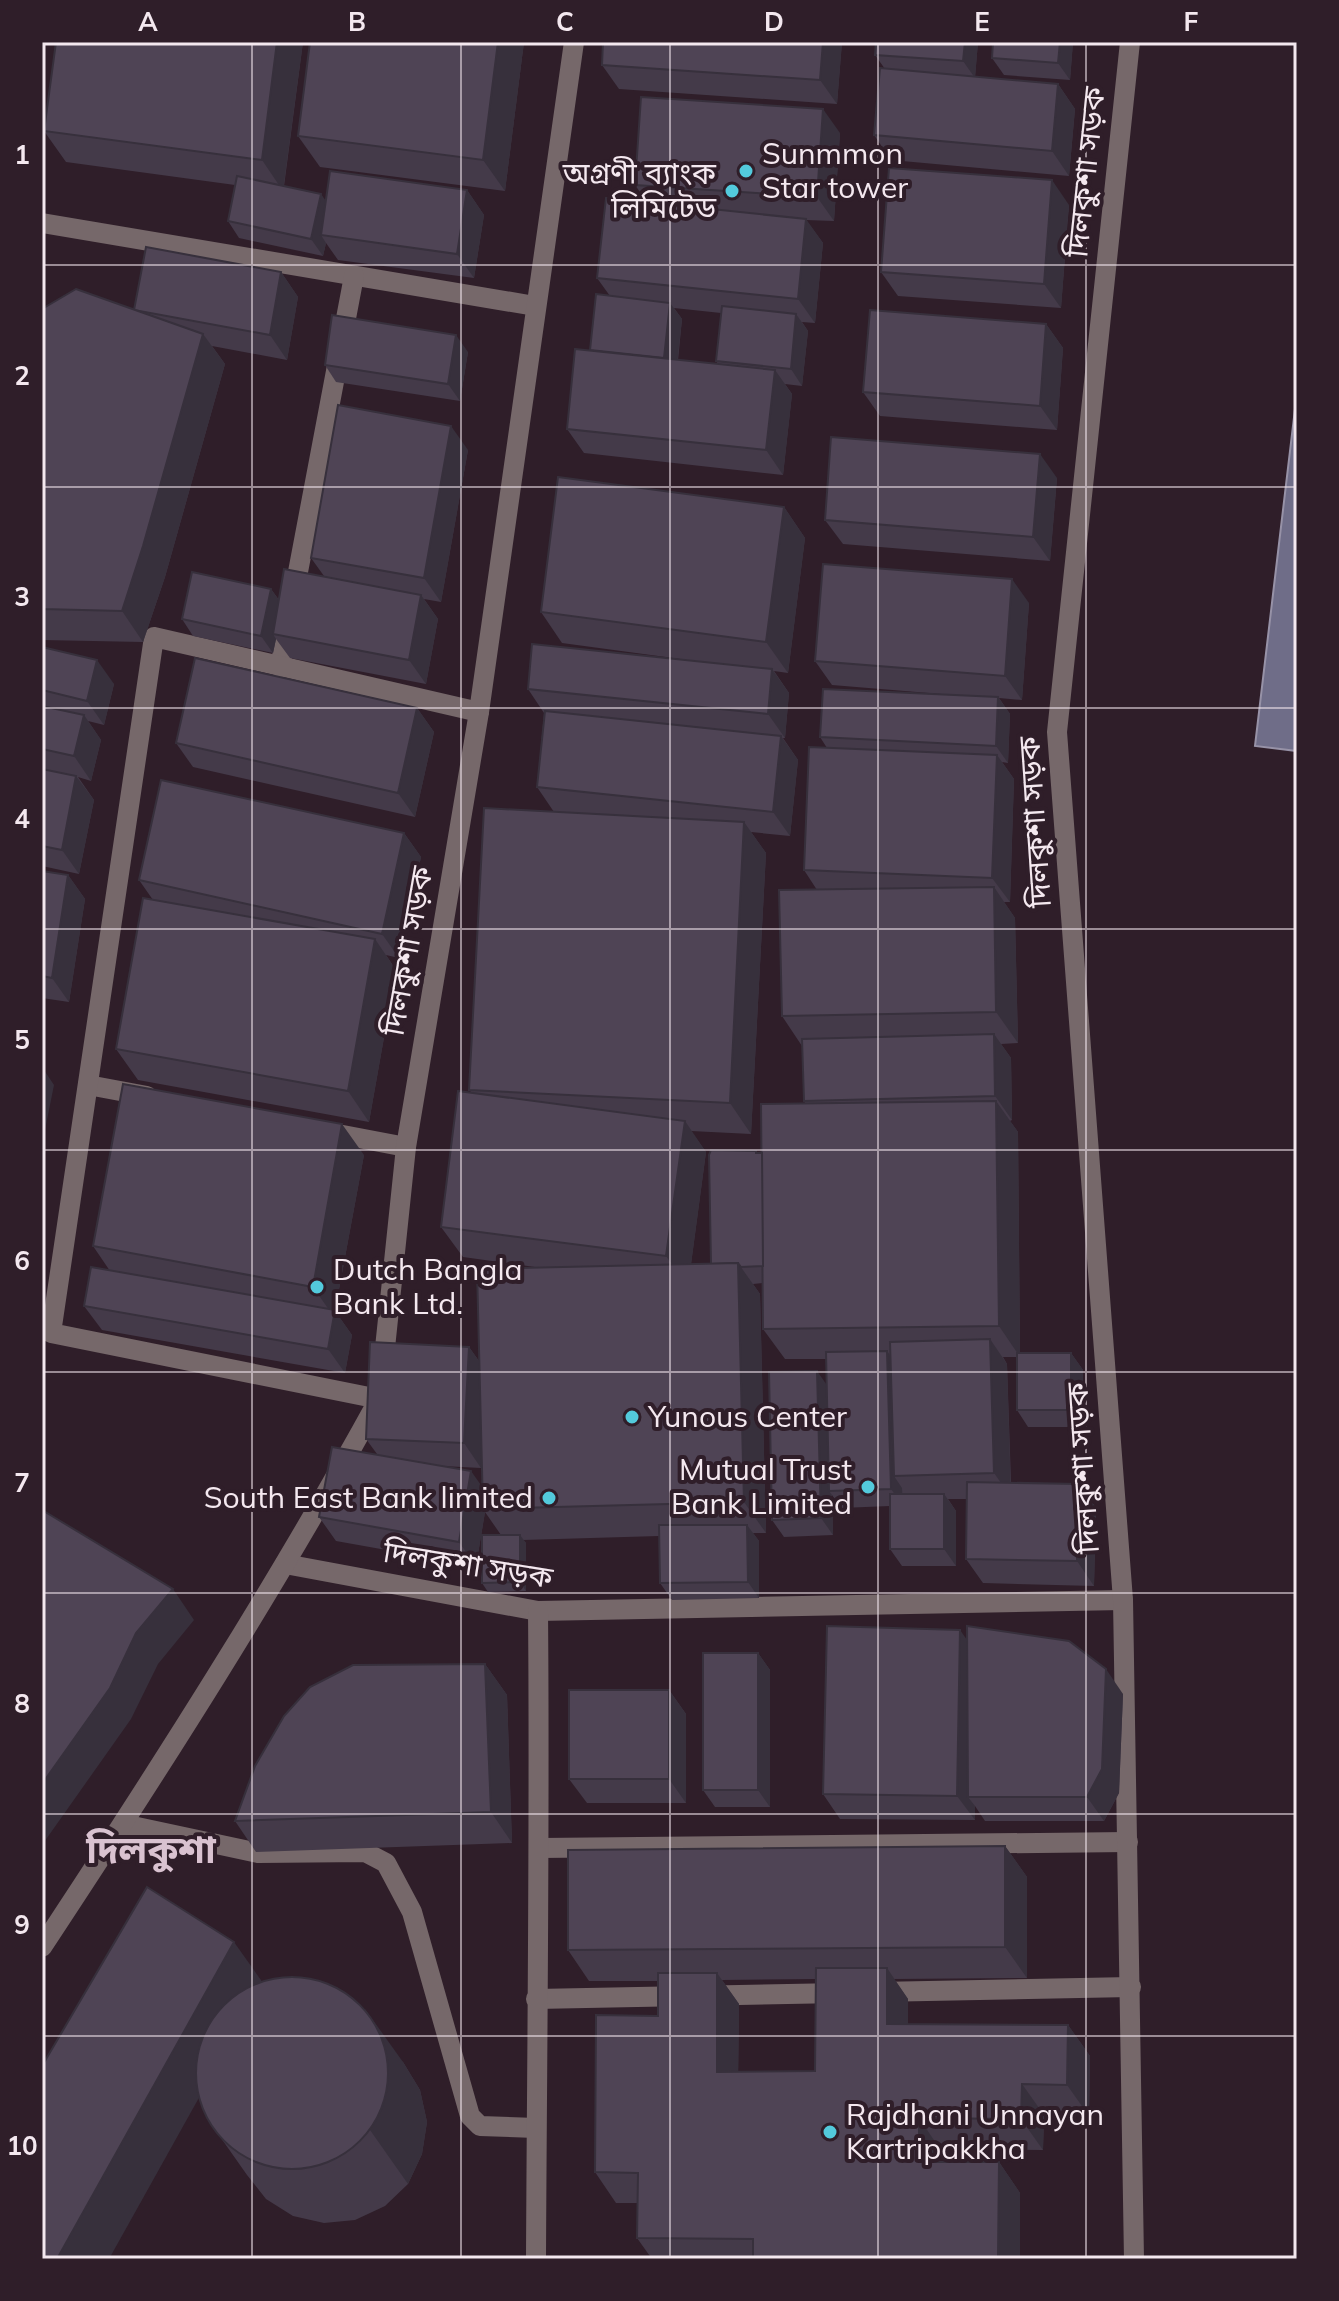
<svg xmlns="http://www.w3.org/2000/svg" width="1339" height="2301" viewBox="0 0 1339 2301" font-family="Mulish,'Noto Sans Bengali',sans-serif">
	<rect width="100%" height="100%" fill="#2f1e29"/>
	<path fill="#6f6d88" stroke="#9792a7" stroke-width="2" d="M1297,392V751L1255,746Z"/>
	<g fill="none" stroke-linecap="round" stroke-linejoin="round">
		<path stroke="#76686a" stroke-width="20" d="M123,1824L258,1853L365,1852L386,1863L412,1912L470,2116L480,2126L536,2128"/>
		<g stroke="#76686a" stroke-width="20">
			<path d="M42,223L535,306"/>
			<path d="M280,667L354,276"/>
			<path d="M88,1085L147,1096"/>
			<path d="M327,1132L406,1147"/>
			<path d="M379,1399L51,1333L154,637L479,712"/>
			<path d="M285,1564L538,1611L1123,1600"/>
			<path d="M540,1848L1128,1842"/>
			<path d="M876,1992L1131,1987"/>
			<path d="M536,1999L840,1993"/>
			<path d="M536,2259C537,2043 540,1827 538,1611"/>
		</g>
		<g stroke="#76686a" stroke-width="20">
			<path d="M1130,42L1057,732L1123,1600L1134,2259"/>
			<path d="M383,1367L406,1147L479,712L574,42"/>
			<path d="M42,1947C160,1768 276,1587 379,1399"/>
		</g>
	</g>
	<g fill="#443a49" fill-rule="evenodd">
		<path d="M303,42L284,186L326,201L467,190L484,215L474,278L338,260L326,243L323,256L239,238L228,221L235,185L66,162L44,131Z"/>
		<path d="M310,42H524L505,191L320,167L298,136Z"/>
		<path d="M603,42H842L837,104L619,89L602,65Z"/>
		<path d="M876,42H978L975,77L1058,84L1075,109L1069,176L891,160L874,135L885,69L875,55Z"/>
		<path d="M1073,42L1070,80L1004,75L992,58Z"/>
		<path d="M840,133L834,221L806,220L823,243L815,323L802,322L808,331L802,386L785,384L792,394L783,475L584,453L567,429L590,350L610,296L597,278L647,202L635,185ZM674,308L721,313L716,361L718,364L678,360L682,319Z"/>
		<path d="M1069,205L1061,308L898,296L881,272Z"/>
		<path d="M281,272L298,297L287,360L212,346L225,364L165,577L143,642L42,640V309L134,310Z"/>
		<path d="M1046,324L1063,348L1057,430L880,416L863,392Z"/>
		<path d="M468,352L460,401L336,382L325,365Z"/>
		<path d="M468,450L441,602L424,599L438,619L426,684L290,658L276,639L273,653L193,636L182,619L271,589L279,600L324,576L311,558Z"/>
		<path d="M1057,478L1050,561L843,544L825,520Z"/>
		<path d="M784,507L805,538L788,673L774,671L789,693L785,738H783L798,760L790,836L751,832L766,853L751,1134L691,1131L706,1152L691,1264L711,1263L758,1153H762L805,1103L804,1101L802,1046L782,1016L817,890L804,870L827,748L820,737L965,696L832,685L815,661L1029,603L1022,700L999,698L1010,714L1008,763L1002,762L1014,779L1010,902H1004L1015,918L1018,1043L1001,1044L1011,1058L1012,1120L1010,1121L1018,1132L1020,1353H1071L1083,1370V1427H1028L1017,1410V1357H1003L1007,1364L1011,1482L1079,1484L1096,1508L1094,1586L983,1583L966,1559L967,1499H948L956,1511V1566H902L890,1549V1506L841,1508L832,1495L833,1535L784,1537L772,1520L826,1385V1359H785L763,1329V1283L753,1284L760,1294L766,1533H753L759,1541V1598L672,1600L660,1583L659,1536L523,1540L526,1543V1591L488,1592L482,1583L501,1535L485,1512L476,1566L336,1541L319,1517L377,1454L366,1439L469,1347L479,1361L542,1268L463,1257L441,1227L472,1093L469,1090L554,812L537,787L544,713L528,689L695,661L562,643L541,612ZM482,1451L483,1487L442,1466L481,1468Z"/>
		<path d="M42,647L114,684L104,725L88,721L101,740L91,781L78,777L94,800L79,874L42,866Z"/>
		<path d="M417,708L434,732L415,817L193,767L176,743Z"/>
		<path d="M404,833L421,857L399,958L386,955L396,970L369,1122L138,1080L116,1049L153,900L139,880Z"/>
		<path d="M42,871L68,875L85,899L69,1002L42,998Z"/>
		<path d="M364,1155L335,1311L352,1335L345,1373L102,1330L84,1306L110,1271L93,1246Z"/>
		<path d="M967,1640L1123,1694L1119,1793L1104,1821H985L975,1806V1820L840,1819L823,1794Z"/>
		<path d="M758,1653L770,1670V1807H715L703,1790Z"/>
		<path d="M485,1664L507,1695L512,1843L256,1852L235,1821Z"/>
		<path d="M669,1690L686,1714V1803H587L569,1779Z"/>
		<path d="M1005,1846L1027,1877V1978L894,1979L908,1999V2024L1068,2025L1090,2056L1089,2116L1044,2115L1043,2150L940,2149V2162H999L1020,2193V2259H652L637,2238L638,2203H616L595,2172L658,2016V1981H589L568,1950ZM816,1979L815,2071L738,2072L739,2004L722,1980Z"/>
		<path d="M262,1981L403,2062L420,2090L427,2122L422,2154L408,2184L385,2206L355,2220L324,2223L293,2216L266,2199L247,2175L209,2121L199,2096L109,2259Z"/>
	</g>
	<g fill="#37303c">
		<path d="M277,42H303L283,191L262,160Z"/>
		<path d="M498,42H524L505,191L483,160Z"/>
		<path d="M823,42H842L837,104L820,80Z"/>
		<path d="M965,42H978L975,78L963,61Z"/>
		<path d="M1060,42H1073L1070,80L1058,63Z"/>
		<path d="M1058,84L1075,109L1069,176L1052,151Z"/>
		<path d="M823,109L840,133L834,221L817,197Z"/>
		<path d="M1052,180L1069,205L1061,308L1044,284Z"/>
		<path d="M467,190L484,215L474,278L457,254Z"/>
		<path d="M321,194L333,211L321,235L326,243L323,256L311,239Z"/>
		<path d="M806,219L823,243L815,323L798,299Z"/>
		<path d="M281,272L298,297L287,360L270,335Z"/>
		<path d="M670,303L682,319L676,374L664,358Z"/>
		<path d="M796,314L808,331L802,386L791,369Z"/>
		<path d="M1046,324L1063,348L1057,430L1040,406Z"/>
		<path d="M203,334L225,364L165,577L143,642L122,611Z"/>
		<path d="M456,335L468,352L460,401L448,384Z"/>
		<path d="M775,370L792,394L783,475L766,450Z"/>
		<path d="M451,426L468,450L441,602L424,578Z"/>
		<path d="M1040,454L1057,478L1050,561L1033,537Z"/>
		<path d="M784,507L805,538L788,673L766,642Z"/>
		<path d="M1012,579L1029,603L1022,700L1005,676Z"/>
		<path d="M271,589L283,606L273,634L276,639L273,653L261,636Z"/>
		<path d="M421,595L438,619L426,684L409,660Z"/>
		<path d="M97,660L114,684L104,725L87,701Z"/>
		<path d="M772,669L789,693L785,738L768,714Z"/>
		<path d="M998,697L1010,714L1008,763L996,746Z"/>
		<path d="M417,708L434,732L415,817L398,793Z"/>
		<path d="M84,715L101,740L91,781L74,756Z"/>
		<path d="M781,736L798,760L790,836L773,812Z"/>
		<path d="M997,755L1014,779L1010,902L992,878Z"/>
		<path d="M76,776L94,800L79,874L62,850Z"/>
		<path d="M744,822L766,853L751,1134L730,1103Z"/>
		<path d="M404,833L421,857L399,958L382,934Z"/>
		<path d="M68,875L85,899L69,1002L52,978Z"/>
		<path d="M994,887L1015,918L1018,1043L996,1012Z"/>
		<path d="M375,939L396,970L369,1122L348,1091Z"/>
		<path d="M994,1034L1011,1058L1012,1120L995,1096Z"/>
		<path d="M42,1067L54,1085L42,1145Z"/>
		<path d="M996,1101L1018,1132L1020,1357L999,1326Z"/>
		<path d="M685,1121L706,1152L688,1287L666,1256Z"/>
		<path d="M342,1124L364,1155L335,1311L352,1335L345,1373L328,1349L334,1317L313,1287Z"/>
		<path d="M738,1263L760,1294L766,1533L744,1502Z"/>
		<path d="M990,1339L1007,1364L1011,1497L994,1473Z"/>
		<path d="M469,1347L486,1371L481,1468L464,1443Z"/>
		<path d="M887,1351L899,1368L894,1476L902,1488L903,1506L891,1489Z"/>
		<path d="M1071,1353L1083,1370V1427L1071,1410Z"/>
		<path d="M817,1371L829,1388V1491L832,1495L833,1535L821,1518Z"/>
		<path d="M471,1471L488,1495L483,1509L485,1512L476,1566L459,1542Z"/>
		<path d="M1079,1484L1096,1508L1094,1586L1077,1561Z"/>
		<path d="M944,1494L956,1511V1566L944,1549Z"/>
		<path d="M747,1525L759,1541V1598L748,1582Z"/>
		<path d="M520,1535L526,1543V1591L520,1582Z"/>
		<path d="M173,1589L194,1620L158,1664L131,1719L42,1845V1784L136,1633Z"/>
		<path d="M960,1630L977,1654L968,1797L975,1806V1820L957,1796Z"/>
		<path d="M758,1653L770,1670V1807L758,1790Z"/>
		<path d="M485,1664L507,1695L512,1843L491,1812Z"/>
		<path d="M1106,1669L1123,1694L1119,1793L1104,1821L1087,1797Z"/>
		<path d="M669,1690L686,1714V1803L669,1779Z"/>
		<path d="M1005,1846L1027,1877V1978L1005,1947Z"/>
		<path d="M234,1942L263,1983L109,2259H57Z"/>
		<path d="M887,1968L908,1999V2055L887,2024Z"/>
		<path d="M717,1973L739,2004L738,2103L717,2072Z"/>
		<path d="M365,2009L403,2062L420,2090L427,2122L422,2154L408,2184L370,2130Z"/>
		<path d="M1068,2025L1090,2056L1089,2116L1067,2085Z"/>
		<path d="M1022,2084L1044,2115L1043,2150L1021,2119Z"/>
		<path d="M919,2118L940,2149V2193L919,2162Z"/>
		<path d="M999,2162L1020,2193V2259H999L998,2258Z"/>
	</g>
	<g fill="#4f4455" stroke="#37303c" stroke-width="2">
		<path d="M56,42H277L262,160L44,131Z"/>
		<path d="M310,42H498L483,160L298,136Z"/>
		<path d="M603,42H823L820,80L602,65Z"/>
		<path d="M876,42H965L963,61L875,55Z"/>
		<path d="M993,42H1060L1058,63L992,58Z"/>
		<path d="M880,68L1058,84L1052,151L874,135Z"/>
		<path d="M641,97L823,109L817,197L635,185Z"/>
		<path d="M889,168L1052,180L1044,284L881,272Z"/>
		<path d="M330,171L467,190L457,254L321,235Z"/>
		<path d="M237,176L321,194L311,239L228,221Z"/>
		<path d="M606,198L806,219L798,299L597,278Z"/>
		<path d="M146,247L281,272L270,335L134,310Z"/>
		<path d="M76,289L203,334L143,546L122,611L42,609V309Z"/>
		<path d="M596,294L670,303L664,358L590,350Z"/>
		<path d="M722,306L796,314L791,369L716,361Z"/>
		<path d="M870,310L1046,324L1040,406L863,392Z"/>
		<path d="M332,315L456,335L448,384L325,365Z"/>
		<path d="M575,349L775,370L766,450L567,429Z"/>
		<path d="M338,405L451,426L424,578L311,558Z"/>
		<path d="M831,437L1040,454L1033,537L825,520Z"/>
		<path d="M558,477L784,507L766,642L541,612Z"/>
		<path d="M823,564L1012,579L1005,676L815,661Z"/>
		<path d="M284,569L421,595L409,660L273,634Z"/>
		<path d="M192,572L271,589L261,636L182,619Z"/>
		<path d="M532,644L772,669L768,714L528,689Z"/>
		<path d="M42,647L97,660L87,701L42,690Z"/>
		<path d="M195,658L417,708L398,793L176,743Z"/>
		<path d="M823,689L998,697L996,746L820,737Z"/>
		<path d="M42,706L84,715L74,756L42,749Z"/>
		<path d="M545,711L781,736L773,812L537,787Z"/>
		<path d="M809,747L997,755L992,878L804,870Z"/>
		<path d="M42,769L76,776L62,850L42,846Z"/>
		<path d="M161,780L404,833L382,934L139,880Z"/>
		<path d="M484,808L744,822L730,1103L469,1090Z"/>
		<path d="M42,871L68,875L52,978L42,976Z"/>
		<path d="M994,887L996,1012L782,1016L779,890Z"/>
		<path d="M143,898L375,939L348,1091L116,1049Z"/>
		<path d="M994,1034L995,1096L804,1101L802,1039Z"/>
		<path d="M123,1084L342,1124L313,1287L93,1246Z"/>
		<path d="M458,1091L685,1121L666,1256L441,1227Z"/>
		<path d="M996,1101L999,1326L763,1329L761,1104Z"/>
		<path d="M711,1150L756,1151V1153H762L763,1266L741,1267L738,1263L711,1264L709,1155Z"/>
		<path d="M738,1263L744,1502L483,1509L477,1269Z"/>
		<path d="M91,1267L335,1310L328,1349L84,1306Z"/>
		<path d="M990,1339L994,1473L894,1476L890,1342Z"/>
		<path d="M370,1342L469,1347L464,1443L366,1439Z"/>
		<path d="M887,1351L891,1489L829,1491L826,1352Z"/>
		<rect x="1017" y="1353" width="54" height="57"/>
		<path d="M817,1371L821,1518L772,1520L769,1372Z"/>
		<path d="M332,1447L471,1471L459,1542L319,1517Z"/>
		<path d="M967,1482L1079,1484L1077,1561L966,1559Z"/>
		<rect x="890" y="1494" width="54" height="55"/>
		<path d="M42,1510L173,1589L136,1633L110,1688L42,1784Z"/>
		<path d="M659,1525H747L748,1582L660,1583Z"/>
		<path d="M482,1535H520V1582L482,1583Z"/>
		<path d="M827,1626L960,1630L957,1796L823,1794Z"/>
		<path d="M967,1626L1069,1641L1106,1669L1102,1769L1087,1797H968Z"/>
		<rect x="703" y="1653" width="55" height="137"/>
		<path d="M485,1664L491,1812L235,1821L255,1766L284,1716L310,1687L353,1665Z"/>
		<rect x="569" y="1690" width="100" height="89"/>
		<path d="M1005,1846V1947L568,1950V1850Z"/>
		<path d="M147,1887L234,1942L57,2259H42V2066Z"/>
		<path d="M816,1968H887V2024L1068,2025L1067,2085L1022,2084L1021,2119L919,2118V2162H999L998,2258L838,2257V2259H753V2239L637,2238L638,2173L595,2172L596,2015L658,2016V1973H717V2072L815,2071Z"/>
		<circle cx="292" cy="2073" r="96"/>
	</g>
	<path fill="none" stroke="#f4e8ef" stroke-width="2" stroke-opacity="0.55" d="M252,42V2259M461,42V2259M670,42V2259M878,42V2259M1086,42V2259M42,265H1297M42,487H1297M42,708H1297M42,929H1297M42,1150H1297M42,1372H1297M42,1593H1297M42,1814H1297M42,2036H1297"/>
	<g fill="#53cadc" stroke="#2f1e29" stroke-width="3">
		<circle cx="746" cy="171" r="8"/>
		<circle cx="732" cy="191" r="8"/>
		<circle cx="317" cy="1287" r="8"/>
		<circle cx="632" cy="1417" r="8"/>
		<circle cx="868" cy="1487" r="8"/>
		<circle cx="549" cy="1498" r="8"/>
		<circle cx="830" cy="2132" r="8"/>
	</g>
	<g text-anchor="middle" stroke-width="8" stroke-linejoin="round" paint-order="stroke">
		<g font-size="30" fill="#f4e8ef" stroke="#2f1e29" text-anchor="start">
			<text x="762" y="164">Sunmmon<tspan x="762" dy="34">Star tower</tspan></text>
			<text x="716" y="184" text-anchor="end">অগ্রণী ব্যাংক<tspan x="716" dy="34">লিমিটেড</tspan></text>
			<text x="333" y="1280">Dutch Bangla<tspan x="333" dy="34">Bank Ltd.</tspan></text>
			<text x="648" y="1427">Yunous Center</text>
			<text x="852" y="1480" text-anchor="end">Mutual Trust<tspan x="852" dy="34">Bank Limited</tspan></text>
			<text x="533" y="1508" text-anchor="end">South East Bank limited</text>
			<text x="846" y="2125">Rajdhani Unnayan<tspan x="846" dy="34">Kartripakkha</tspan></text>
		</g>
		<g font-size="30" fill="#f4e8ef" stroke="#2f1e29">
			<text transform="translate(1086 172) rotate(-84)" y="10">দিলকুশা সড়ক</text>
			<text transform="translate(1035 822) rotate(-94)" y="10">দিলকুশা সড়ক</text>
			<text transform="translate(408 951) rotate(-80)" y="10">দিলকুশা সড়ক</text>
			<text transform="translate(1083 1468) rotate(-94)" y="10">দিলকুশা সড়ক</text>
			<text transform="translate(468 1565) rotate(9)" y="10">দিলকুশা সড়ক</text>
		</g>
		<g font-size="38" font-weight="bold" fill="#d9c2d0" stroke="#2f1e29">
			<text x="151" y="1863">দিলকুশা</text>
		</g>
	</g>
	<rect width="1339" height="2301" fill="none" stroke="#2f1e29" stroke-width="88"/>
	<rect x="44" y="44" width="1251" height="2213" fill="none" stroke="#f4e8ef" stroke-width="3"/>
	<g font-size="26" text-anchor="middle" font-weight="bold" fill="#f4e8ef">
		<text x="148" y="31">A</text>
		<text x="357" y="31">B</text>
		<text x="565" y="31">C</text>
		<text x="774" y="31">D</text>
		<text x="982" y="31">E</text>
		<text x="1191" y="31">F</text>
		<text x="22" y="164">1</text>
		<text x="22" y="385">2</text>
		<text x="22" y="606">3</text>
		<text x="22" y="828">4</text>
		<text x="22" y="1049">5</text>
		<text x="22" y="1270">6</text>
		<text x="22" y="1492">7</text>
		<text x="22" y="1713">8</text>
		<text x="22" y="1934">9</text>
		<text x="22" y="2155">10</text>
	</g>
</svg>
